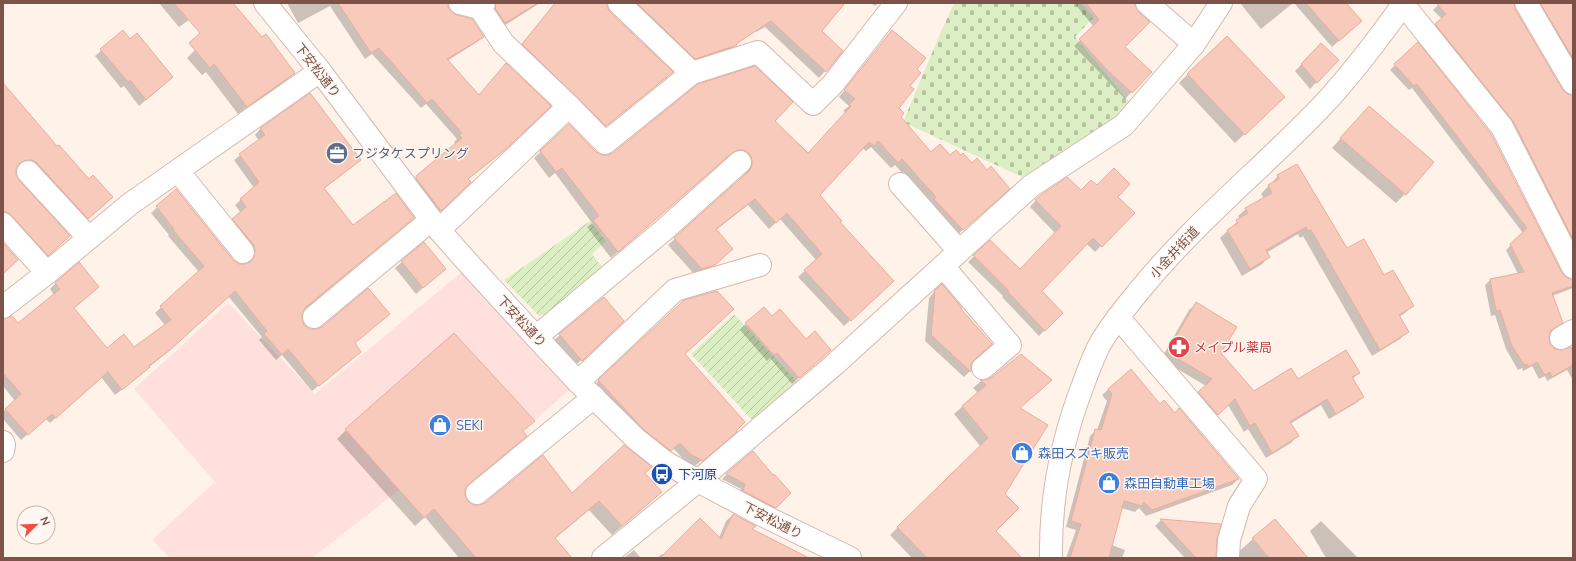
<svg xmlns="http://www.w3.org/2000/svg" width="1576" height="561" viewBox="0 0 1576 561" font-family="'Nunito Sans','Noto Sans JP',sans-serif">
	<defs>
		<pattern id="cemetery-stones" width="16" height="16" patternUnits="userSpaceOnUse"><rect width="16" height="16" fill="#dcefc4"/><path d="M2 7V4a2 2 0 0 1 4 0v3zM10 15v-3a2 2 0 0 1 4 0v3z" fill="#b8c4a1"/></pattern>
		<pattern id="garden-furrows" width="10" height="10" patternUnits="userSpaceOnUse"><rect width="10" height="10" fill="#dcefc4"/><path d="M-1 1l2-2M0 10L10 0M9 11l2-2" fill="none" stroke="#b8c4a1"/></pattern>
	</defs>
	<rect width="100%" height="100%" fill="#fff2e8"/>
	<path fill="#ffe0dc" d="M470,265L578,382L424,518L399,490L312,558H170L152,540L215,482L134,389L228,303L315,394Z"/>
	<path fill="url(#cemetery-stones)" d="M954,3H1081L1094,17L1075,37L1131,104L1114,121L1076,146L1022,177L903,122L940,34Z"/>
	<g fill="url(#garden-furrows)">
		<path d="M590,221L606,241L592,254L606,272L563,310L539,316L504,280Z"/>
		<path d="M734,314L800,385L754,422L691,354Z"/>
	</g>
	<g fill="#0003">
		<path d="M159,3H213L179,27Z"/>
		<path d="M287,3H447V6L450,12L483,36L477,42L447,61L500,154L468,179L470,182L434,216L410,183L456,145L454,142L457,139L426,104L421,108L372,54L365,59L330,6L298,23Z"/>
		<path d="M489,3H540L499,29Z"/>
		<path d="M556,3H606V7L609,12L668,76L601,130L518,49Z"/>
		<path d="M628,3H844L820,31L842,51L819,78L765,27L756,32L755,31L735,45L732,49L691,63Z"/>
		<path d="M871,3H878L875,6Z"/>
		<path d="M1074,3H1132L1123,47L1150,72L1125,99L1074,46L1094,27Z"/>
		<path d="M1240,3H1293L1261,29Z"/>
		<path d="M1294,3H1345L1355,27L1332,47Z"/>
		<path d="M1440,3H1513L1514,10L1561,90L1567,95L1573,96V254L1431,29L1442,19L1433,10Z"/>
		<path d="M1533,3H1573V71Z"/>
		<path d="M892,31L916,69L909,86L897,108L899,117L931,153L950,156L1002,195L956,236L931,204L895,165L891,168L871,147L866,151L862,148L819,195L886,287L844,326L798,277L816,260L780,219L769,229L748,205L716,230L732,249L707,271L695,275L668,245L743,177L746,173V167L731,156L724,159L611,258L587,227L592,223L555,173L549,178L534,158L569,125L595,153L601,156H608L773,121L808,154L846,113L843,111L849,106L839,97Z"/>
		<path d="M123,32L164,84L139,106L124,86L121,88L95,56Z"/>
		<path d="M1417,43L1561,274L1565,278L1573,280V288L1552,296L1561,322L1549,333L1548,338L1549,344L1555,350L1561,351L1573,347V380L1567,370L1547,381L1545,376L1539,379L1532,366L1523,371L1522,368L1518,370L1506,349L1495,315L1491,316L1485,285L1490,280L1518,274L1506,250L1523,233L1412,88L1409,90L1390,70Z"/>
		<path d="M1321,44L1337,60L1310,89L1295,71Z"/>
		<path d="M195,50L294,73L286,81L238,114L206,72L202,75L187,58Z"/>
		<path d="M1188,74L1274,106L1235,143L1179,83Z"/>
		<path d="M3,86L105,203L82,224L26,166L16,167L15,175L62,242L42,261L3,220Z"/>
		<path d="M310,95L360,160L324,189L353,226L407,223L302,312L301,319L303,325L309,330L354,344L360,352L312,391L282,355L276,360L259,340L262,337L228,296L163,356L149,367L143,373L115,395L101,377L50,423L46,419L21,440L3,419V412L15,401L3,386V328L18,325L54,295L50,289L56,283L98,287L73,309L107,349L134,348L165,325L155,313L199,272L168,236L169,235L151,213L176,190L233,261L238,265L249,264L250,256L227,225L241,213L235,205L254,188L234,160L259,141L255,135L260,129Z"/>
		<path d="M1369,107L1405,194L1396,203L1332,148Z"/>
		<path d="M1278,176L1346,250L1383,276L1412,306L1405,313L1399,317L1408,331L1400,339L1372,356L1303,236L1300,238L1298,234L1266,253L1269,257L1261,265L1242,276L1220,238L1240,219L1238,216L1246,209L1264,198L1261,194Z"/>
		<path d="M1097,187L1116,197L1133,213L1095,252L1086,243L1040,291L1062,313L1039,336L1002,297L1003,296L968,262L990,241L1020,270L1055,233L1030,207L1041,195L1081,192Z"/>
		<path d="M402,262L445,269L416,294L395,268Z"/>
		<path d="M935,291L960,309L972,360L970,364V371L964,377L925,341L929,298Z"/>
		<path d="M604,298L623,321L576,365L554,340Z"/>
		<path d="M685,301L684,354L729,438L695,466L684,460L673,448L664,456L592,387Z"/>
		<path d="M1196,304L1220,353L1254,392L1297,380L1359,373L1352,379L1363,397L1356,403L1329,419L1321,405L1290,424L1297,436L1291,443L1266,458L1248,429L1244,432L1228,405L1211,420L1193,399L1206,386L1161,359L1189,310Z"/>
		<path d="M772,318L806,340L830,350L792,384L770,358L767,361L740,330L746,324Z"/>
		<path d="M1131,370L1160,405L1238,479L1232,485L1146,516L1139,508L1135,512L1121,508L1112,545L1125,550L1122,558H1066L1076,530L1066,527L1090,436L1096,430H1097L1107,401L1102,395Z"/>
		<path d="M981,381H986L1019,408L1004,494L994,531L1020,558H912L890,535L981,447L954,414L978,393L973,388Z"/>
		<path d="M346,430L522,432L526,436L516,445L465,487L464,495L466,501L472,505L479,506L572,494L644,474L651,501L612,535L589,510L554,539L571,558H459L425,517L415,526L337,439Z"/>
		<path d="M727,474L785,498L770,512L738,496L741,489L722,479Z"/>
		<path d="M733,515L751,530L808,558H657L662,554L664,556L719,538L726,521Z"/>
		<path d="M1161,520L1219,525L1216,539L1215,558H1185L1155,526Z"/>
		<path d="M1275,520L1307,558H1241L1237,553Z"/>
		<path d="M1321,521L1358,558H1326L1310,531Z"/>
		<path d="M634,550L641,558H624Z"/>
	</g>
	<g fill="#f7cabc" stroke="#ecac9b">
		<path d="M174,3H233L262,37L266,34L295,73L247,107L214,64L210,68L189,43L200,33Z"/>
		<path d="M338,3H448V7L452,12L457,15L472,19L484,37L447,59L479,95L506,63L551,106L507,148L468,179L471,182L441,211L416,178V176L462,138L459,135L462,133L432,99L427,103L379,48L371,53Z"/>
		<path d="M496,3H538L505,23L495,8Z"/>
		<path d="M555,3H607V7L610,12L673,72L606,126L522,44Z"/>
		<path d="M637,3H845L822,31L843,51L826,72L771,21L736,44L737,45L695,59Z"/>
		<path d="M1086,3H1134L1139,12L1150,22L1125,47L1152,72L1132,93L1108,71L1079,39L1099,20Z"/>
		<path d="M1306,3H1346L1362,21L1339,41Z"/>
		<path d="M1436,3H1514L1515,9L1562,89L1567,94L1573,95V239L1513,121L1435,24L1446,14Z"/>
		<path d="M1540,3H1573V58Z"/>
		<path d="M123,30L130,39L137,33L173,77L146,100L130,80L128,82L100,49Z"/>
		<path d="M892,30L926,58L917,69L921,73L910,86L914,89L899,108L904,113L901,117L931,152L940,144L950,155L956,150L961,155L963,153L972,163L977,158L987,170L991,166L1010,189L963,230L934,199L936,197L902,159L898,163L878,141L874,146L869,142L820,195L842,221L840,222L894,281L851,321L804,270L822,254L787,213L776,223L755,199L716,229L733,249L715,265L702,269L674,238L749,171L752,166V160L750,154L744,150H738L732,153L618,252L593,220L599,216L562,168L556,172L540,151L569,124L596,152L602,155H608L613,153L698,84L755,66L793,102L775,121L808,153L851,106L849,104L855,99L844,90Z"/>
		<path d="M1227,36L1285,97L1245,135L1187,74Z"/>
		<path d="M1418,42L1491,134L1562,273L1567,278L1573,279V286L1552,293L1563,323L1550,331L1549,338L1550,345L1555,349L1561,350L1571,347L1573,352V365L1552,377L1550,372L1545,375L1537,362L1529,367L1527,364L1524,365L1511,344L1500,310L1496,311L1490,279L1524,272L1510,244L1527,228L1417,84L1414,86L1394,64Z"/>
		<path d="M1321,43L1339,60L1317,83L1301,64Z"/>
		<path d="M3,83L57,146L59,145L89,179L93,175L113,197L88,219L37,163L32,160H26L20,163L16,169V175L19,180L70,236L48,256L12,216L7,212H3Z"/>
		<path d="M310,93L361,160L324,188L353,225L396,193L414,218L306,307L302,312V319L304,325L309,329H316L322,327L368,288L390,314L355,343L361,352L319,386L288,349L282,355L264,334L267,331L235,291L170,350L149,366L150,367L122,390L108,372L56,418L52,414L28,435L5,409L21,394L3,373V319L12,316L18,323L60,289L55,283L79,262L99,287L74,308L107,348L124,334L134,347L171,320L160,306L204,266L173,230L174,229L156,206L176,189L233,260L239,264H245L250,262L254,257L255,250L253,244L232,219L246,207L240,199L259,182L239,154L265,135L260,128Z"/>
		<path d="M1369,106L1434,162L1406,195L1340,138Z"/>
		<path d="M1297,164L1347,248L1364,239L1384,275L1393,270L1414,306L1399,315L1409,332L1380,350L1311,230L1308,231L1306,227L1266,250L1270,257L1250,269L1227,230L1238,223L1236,220L1248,213L1245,208L1272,193L1268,185L1279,179L1277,175Z"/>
		<path d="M1114,168L1130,184L1118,197L1135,213L1102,247L1093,238L1042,291L1063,313L1045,331L1007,291H1009L973,255L990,240L1020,269L1061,226L1035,200L1041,195L1067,177L1081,190L1091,180L1097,185Z"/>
		<path d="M424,242L446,269L423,288L401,261Z"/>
		<path d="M3,243L18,260L3,274Z"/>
		<path d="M942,284L962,308L961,309L992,344L975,359L971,364V372L931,335L935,290Z"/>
		<path d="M717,291L734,309L685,354L745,422L736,431L737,432L703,461L690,454L680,443L671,451L644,430L598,380L684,300Z"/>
		<path d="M604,297L624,321L582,361L559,334Z"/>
		<path d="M1196,302L1237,327L1221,353L1254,391L1291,368L1298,379L1346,350L1360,373L1352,377L1364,397L1336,414L1327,399L1290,422L1299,436L1272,453L1255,423L1250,426L1235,399L1218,415L1198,392L1212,379L1167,352Z"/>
		<path d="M764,307L772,316L780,309L806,339L815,331L831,350L799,378L777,353L774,355L745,323Z"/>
		<path d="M454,333L535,421L523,431L527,436L469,484L465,489V495L468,501L473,505H479L485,503L543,455L572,493L624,445L652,467L645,473L662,492L622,526L599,501L555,538L572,558H476L434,509L424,518L345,429Z"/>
		<path d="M1021,354L1052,380L1020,408L1048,425L1005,494L1019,508L996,531L1022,558H927L897,527L988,438L962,406L986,385L980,380H986L991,378Z"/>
		<path d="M1131,369L1160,404L1164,400L1175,413L1179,408L1239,479L1152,510L1144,502L1142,506L1124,501L1109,558H1070L1081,524L1071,521L1095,429L1101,430L1112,394L1108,389Z"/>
		<path d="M753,451L773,475L774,474L791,493L776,508L743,491L745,484L726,474Z"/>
		<path d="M733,514L756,526L752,529L809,558H660L700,518L721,539Z"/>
		<path d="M1160,519L1221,524L1217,539L1216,558H1196Z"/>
		<path d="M1275,519L1308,558H1269L1252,538Z"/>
	</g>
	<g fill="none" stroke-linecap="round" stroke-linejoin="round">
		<g stroke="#d5b9af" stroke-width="24">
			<g id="minor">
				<path d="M265,3L320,71L439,230L470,265L536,337L578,382L636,439L665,462L698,481L762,515L850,558"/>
				<path d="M460,3L480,8"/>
				<path d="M484,3L480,8L503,43L569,106"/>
				<path d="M619,3L692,73"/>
				<path d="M1147,3L1194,44"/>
				<path d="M1526,3L1573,83"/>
				<path d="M1403,4L1502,127L1573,267"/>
				<path d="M178,171L243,252"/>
				<path d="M28,172L89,238"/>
				<path d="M900,184L959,251"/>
				<path d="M3,224L47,273"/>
				<path d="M439,230L569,106L605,143L692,73L758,52L813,104L833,84L896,3"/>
				<path d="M943,266L1010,345L983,368"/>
				<path d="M3,307L47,273L130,204L320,71"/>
				<path d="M314,317L431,220"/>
				<path d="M1118,317L1256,479L1239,506L1229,540L1228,558"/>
				<path d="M536,337L665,229L740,162"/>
				<path d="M1561,338L1573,331"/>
				<path d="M578,382L675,290L760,265"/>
				<path d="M3,442L4,445L3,451"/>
				<path d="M477,493L594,397"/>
				<path d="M603,558L698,481L834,365L1031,186L1124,125L1194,44L1221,3"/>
				<path d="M1051,558C1050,497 1061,442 1083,385C1088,371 1093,357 1100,344C1111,325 1125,308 1139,291C1194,223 1263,168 1323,105C1353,73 1379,38 1404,3"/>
			</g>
		</g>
		<use href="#minor" stroke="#fff" stroke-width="22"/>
	</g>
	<defs>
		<g id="office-disc" transform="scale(1.15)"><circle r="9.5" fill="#5c6f8a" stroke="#fff7f1"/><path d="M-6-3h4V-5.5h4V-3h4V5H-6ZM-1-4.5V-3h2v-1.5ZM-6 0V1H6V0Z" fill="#fff"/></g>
		<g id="pharmacy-disc" transform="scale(1.15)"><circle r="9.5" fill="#e0444e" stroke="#fff7f1"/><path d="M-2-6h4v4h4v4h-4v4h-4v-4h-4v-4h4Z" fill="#fff"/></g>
		<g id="shop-disc" transform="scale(1.15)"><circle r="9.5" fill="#3f7fe0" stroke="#fff7f1"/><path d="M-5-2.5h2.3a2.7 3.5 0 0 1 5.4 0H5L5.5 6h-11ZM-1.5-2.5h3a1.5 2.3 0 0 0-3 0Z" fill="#fff"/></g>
		<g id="bus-disc" transform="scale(1.15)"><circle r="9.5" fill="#1a4fb4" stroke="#fff7f1"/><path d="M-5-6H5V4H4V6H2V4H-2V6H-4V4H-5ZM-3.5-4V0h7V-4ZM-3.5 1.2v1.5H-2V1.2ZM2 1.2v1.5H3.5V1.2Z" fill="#fff"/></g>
	</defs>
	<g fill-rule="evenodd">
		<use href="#office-disc" x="337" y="153"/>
		<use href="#pharmacy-disc" x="1179" y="347"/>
		<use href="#shop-disc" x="440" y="425"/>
		<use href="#shop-disc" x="1022" y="453"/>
		<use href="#bus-disc" x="662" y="474"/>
		<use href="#shop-disc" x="1109" y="483"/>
	</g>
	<g text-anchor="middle" stroke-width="3" stroke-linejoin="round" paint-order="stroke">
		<g font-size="13" fill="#7d5248" stroke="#fff7f1">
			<text transform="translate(318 70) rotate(52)" y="5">下安松通り</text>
			<text transform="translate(1174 252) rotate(-47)" y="5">小金井街道</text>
			<text transform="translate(522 321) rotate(47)" y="5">下安松通り</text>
			<text transform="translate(773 520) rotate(27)" y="5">下安松通り</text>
		</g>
		<g font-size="13" fill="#4e5e75" stroke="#fff7f1" text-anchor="start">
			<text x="352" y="158">フジタケスプリング</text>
		</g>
		<g font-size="13" fill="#be3a42" stroke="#fff7f1" text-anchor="start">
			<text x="1194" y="352">メイプル薬局</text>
		</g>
		<g font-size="13" fill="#366cbe" stroke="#fff7f1" text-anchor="start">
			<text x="456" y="430">SEKI</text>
			<text x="1038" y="458">森田スズキ販売</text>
			<text x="1124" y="488">森田自動車工場</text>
		</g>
		<g font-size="13" fill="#164399" stroke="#fff7f1" text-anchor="start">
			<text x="678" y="479">下河原</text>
		</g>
	</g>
	<rect width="1576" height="561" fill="none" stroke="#7d5248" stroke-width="8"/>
	<g transform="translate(36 525) rotate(67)"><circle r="19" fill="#fff7f1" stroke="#cbb5ad"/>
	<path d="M0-3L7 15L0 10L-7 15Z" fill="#f64b40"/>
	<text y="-6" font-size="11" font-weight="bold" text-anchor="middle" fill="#7d5248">N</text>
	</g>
</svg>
